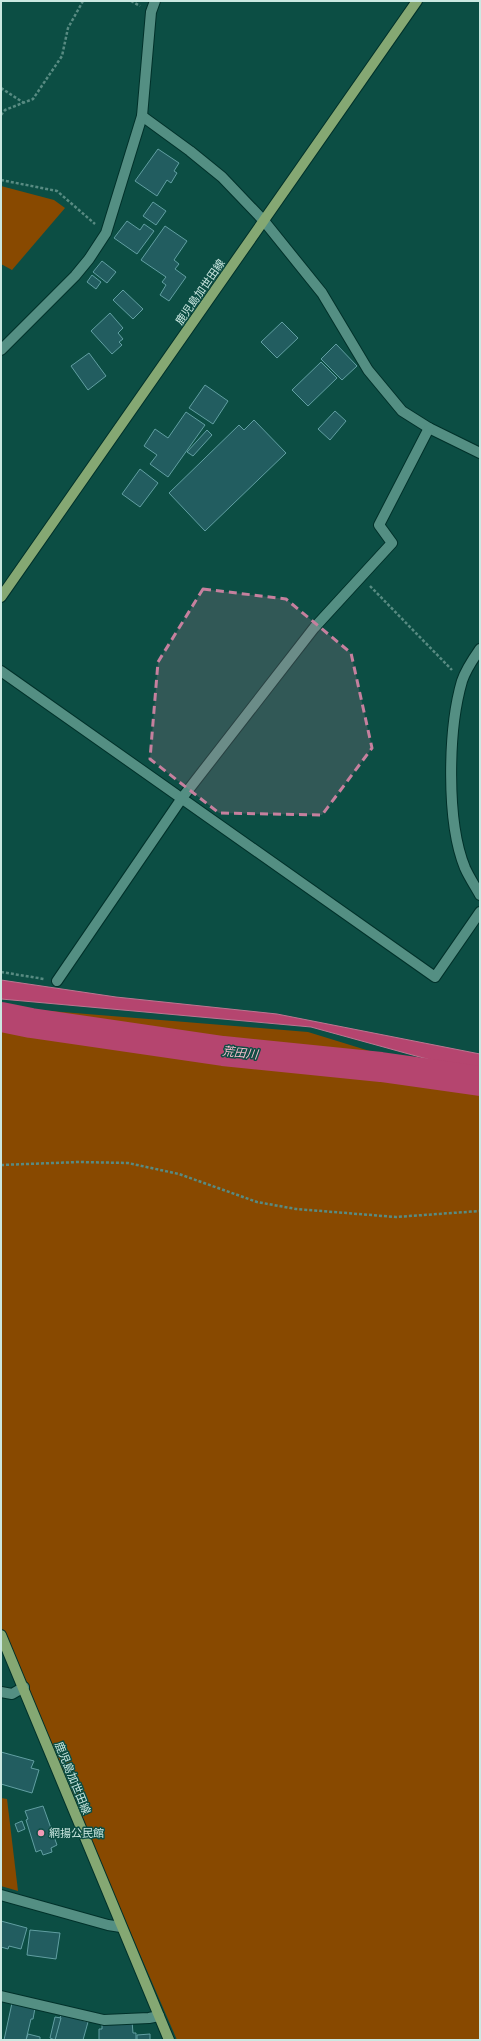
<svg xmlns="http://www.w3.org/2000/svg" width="481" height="2041" viewBox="0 0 481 2041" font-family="'Open Sans','Noto Sans JP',sans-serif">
	<rect width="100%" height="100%" fill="#0c4e44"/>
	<g fill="#884900">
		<path d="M1,186L54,200L65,208L12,270L1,264Z"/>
		<path d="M1,1007L308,1032L480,1085V2040H177L1,1633Z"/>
		<path d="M1,1798L7,1799L18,1891L1,1886Z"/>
	</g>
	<path fill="#b5456f" stroke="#bc7691" d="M1,980L116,997L277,1014L480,1054V1069L456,1067L311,1027L1,999Z"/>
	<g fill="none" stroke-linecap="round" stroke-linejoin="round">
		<path stroke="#b5456f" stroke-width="30" d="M1,1017L31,1023L223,1051L381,1067L480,1081"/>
	</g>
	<g fill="#225d60" stroke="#619fa2">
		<path d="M158,149L179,163L174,171L177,173L171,183L167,180L157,196L135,181Z"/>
		<path d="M153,202L166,211L156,225L143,216Z"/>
		<path d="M127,221L140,230L144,224L154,231L137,254L114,238Z"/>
		<path d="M165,226L187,241L174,260L179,264L175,269L186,277L169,301L160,295L166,285L162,282L166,277L141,260Z"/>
		<path d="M102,261L116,272L107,283L93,272Z"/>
		<path d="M92,275L101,282L96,289L87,282Z"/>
		<path d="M123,290L143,309L133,319L113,300Z"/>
		<path d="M110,313L123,328L118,333L123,339L119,342L122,345L112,354L91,331Z"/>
		<path d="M282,322L298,338L277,358L261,342Z"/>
		<path d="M336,344L357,366L342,380L321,359Z"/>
		<path d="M89,353L106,376L88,390L71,366Z"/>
		<path d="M321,362L337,378L308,406L292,390Z"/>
		<path d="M205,385L228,401L213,424L189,408Z"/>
		<path d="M335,411L346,421L330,440L318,429Z"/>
		<path d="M186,412L205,425L168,477L150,464L157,455L144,446L155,429L168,438Z"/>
		<path d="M254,420L286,453L205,531L169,493L239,425L244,430Z"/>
		<path d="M207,430L212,435L193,456L187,452Z"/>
		<path d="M140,469L158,483L140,507L122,494Z"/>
		<path d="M1,1752L34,1761L31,1768L39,1770L32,1793L1,1784Z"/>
		<path d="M43,1806L57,1845L51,1848L52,1852L43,1855L41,1850L36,1852L26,1820L28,1819L25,1811Z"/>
		<path d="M22,1821L25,1829L18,1832L15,1824Z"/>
		<path d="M1,1921L27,1928L21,1949L9,1946L8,1949L1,1947Z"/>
		<path d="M30,1930L60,1933L56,1959L27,1955Z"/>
		<path d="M12,2003L35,2008L33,2019H31L26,2040H4Z"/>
		<path d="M61,2014L88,2022L83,2040H55Z"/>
		<path d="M55,2017L61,2018L55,2040L50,2038Z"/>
		<path d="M132,2021L133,2033H136V2040H99V2029H102V2022Z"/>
		<path d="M28,2034L40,2037V2040H26Z"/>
		<path d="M150,2034V2040H137V2035Z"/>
	</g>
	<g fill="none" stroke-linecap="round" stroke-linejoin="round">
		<g stroke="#00312a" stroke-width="12">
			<g id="minor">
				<path d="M142,116L190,151L222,177L264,221L322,293L368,370L402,411L429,428L480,453"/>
				<path d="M1,350L75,276L89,259L106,233L142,116L151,12L155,1"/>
				<path d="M480,649C473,659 466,669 462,681C448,729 446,822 465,868C469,877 475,886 480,895"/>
				<path d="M1,671L435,977L480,912"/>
				<path d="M57,981L182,798L314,628L392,543L379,525L429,428"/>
				<path d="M1,1692L12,1694L24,1687"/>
				<path d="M1,1895L108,1925L121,1927"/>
				<path d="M1,1996L104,2020L149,2018L159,2016"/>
			</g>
		</g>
		<g stroke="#00312a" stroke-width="12">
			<g id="major">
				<path d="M1,597L417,1"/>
				<path d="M1,1635L169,2040"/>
			</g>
		</g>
		<g stroke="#588b82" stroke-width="2.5" stroke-dasharray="3 2" stroke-linecap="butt">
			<path d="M131,1L140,6"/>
			<path d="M1,88L24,103"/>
			<path d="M1,115L5,110L33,99L62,56L68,28L83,1"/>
			<path d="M1,180L57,191L95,224"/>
			<path d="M370,586L452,670"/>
			<path d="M1,972L44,979"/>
			<path d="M1,1165L79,1162L128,1163L179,1174L257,1202L296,1209L396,1217L480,1211"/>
		</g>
		<use href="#minor" stroke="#548f83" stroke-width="10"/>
		<use href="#major" stroke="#85a873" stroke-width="10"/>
	</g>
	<path fill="#c6809e" fill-opacity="0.2" stroke="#c6809e" stroke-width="3" stroke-dasharray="8 5" stroke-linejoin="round" d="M203,589L286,599L351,653L372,748L322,815L219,813L150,759L158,662Z"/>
	<circle fill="#f09ab5" stroke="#0c4e44" stroke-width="1.5" cx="41" cy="1833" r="4"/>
	<g text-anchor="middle" stroke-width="3" stroke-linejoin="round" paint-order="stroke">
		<g font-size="11" fill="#cbe8e1" stroke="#0c4e44">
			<text transform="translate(200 292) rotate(-55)" y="4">鹿児島加世田線</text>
			<text transform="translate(73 1778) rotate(68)" y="4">鹿児島加世田線</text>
		</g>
		<g font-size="11" fill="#cbe8e1" stroke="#0c4e44" text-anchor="start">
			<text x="49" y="1837">網揚公民館</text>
		</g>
		<g font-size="12" font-style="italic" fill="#f8bccd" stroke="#0c4e44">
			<text transform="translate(240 1053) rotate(6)" y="4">荒田川</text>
		</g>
	</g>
	<rect width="481" height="2041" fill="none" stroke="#cbe8e1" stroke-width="4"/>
</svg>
